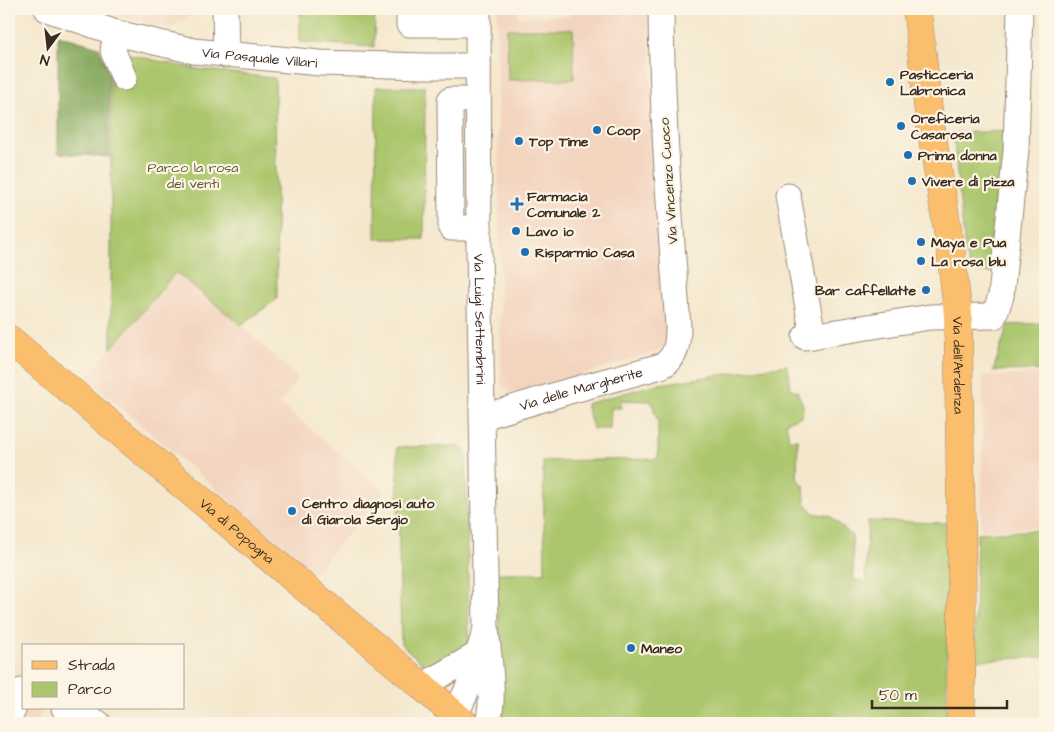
<svg xmlns="http://www.w3.org/2000/svg" width="1054" height="732" viewBox="0 0 1054 732" font-family="'Architects Daughter',sans-serif">
	<rect width="100%" height="100%" fill="#fcf5e5"/>
	<filter id="ink" filterUnits="userSpaceOnUse"><feTurbulence type="fractalNoise" baseFrequency=".02" numOctaves="2"/><feDisplacementMap in="SourceGraphic" scale="10" xChannelSelector="R" yChannelSelector="G"/><feConvolveMatrix kernelMatrix="1 2 1 2 8 2 1 2 1" color-interpolation-filters="sRGB"/></filter>
	<filter id="wash" filterUnits="userSpaceOnUse"><feTurbulence type="fractalNoise" baseFrequency=".0096" numOctaves="4" result="noise"/><feDisplacementMap in="SourceGraphic" scale="20" xChannelSelector="R" yChannelSelector="G"/><feGaussianBlur stdDeviation="1.12" result="paint"/><feColorMatrix in="noise" values="0 0 0 0 0 0 0 0 0 0 0 0 0 0 0 0 0 1.4 0 .05"/><feComposite in="paint" operator="in"/></filter>
	<g filter="url(#wash)">
		<rect width="100%" height="100%" fill="#f4e7cc"/>
		<g fill="#f3d4bf">
			<path d="M95,9H199L170,29Z"/>
			<path d="M497,9H517L518,17L570,16L571,9H650L652,157L668,338L661,348L656,352L520,393L508,391L501,384Z"/>
			<path d="M176,272L241,325L298,378L280,404L385,491L314,573L86,377L111,349Z"/>
			<path d="M1045,374V527L981,530L983,376Z"/>
			<path d="M24,708H33L40,711L38,723H9Z"/>
		</g>
		<g fill="#abc66c" stroke="#737845">
			<path d="M300,9H375L374,47L300,42Z"/>
			<path d="M939,9H1012V11L939,10Z"/>
			<path d="M507,29H573L574,79L508,80Z"/>
			<path d="M102,48L189,68L275,78L277,299L241,325L176,272L111,349V75Z"/>
			<path d="M376,87H425L424,239H375Z"/>
			<path d="M1010,131L992,272L979,273L971,269L965,251L953,133Z"/>
			<path d="M1045,323V370L993,371L1008,325Z"/>
			<path d="M787,365L791,389L797,391L803,405L802,416L786,422L789,440L798,439L797,479L804,485L805,502L813,513L830,516L852,536L854,580L869,582L865,575L868,521L949,523L946,723H502L497,573H545L543,461L658,459V422L651,401L621,400V408H611L610,429H593L586,404L653,385Z"/>
			<path d="M458,446L466,452L469,638L463,651L430,667L423,664L401,644L397,447Z"/>
			<path d="M1045,530V657L976,660L974,658L977,533Z"/>
		</g>
		<path fill="#88ab60" stroke="#626a3f" d="M58,35L99,47L109,75V157L58,153Z"/>
	</g>
	<g filter="url(#ink)">
		<g fill="none" stroke-linecap="round" stroke-linejoin="round">
			<g stroke="#988875" stroke-width="27">
				<g id="minor">
					<path id="s1" d="M47,9L116,33L194,51L320,63L424,66H478"/>
					<path d="M225,9L226,55"/>
					<path d="M409,9V24H478"/>
					<path id="s2" d="M478,9L479,250L486,629C489,656 495,697 488,723"/>
					<path d="M116,33L113,51L124,78"/>
					<path d="M477,100H450L451,228H479"/>
					<path d="M788,196L813,336"/>
					<path d="M805,337L930,317L994,316L1001,296L1016,150L1020,9"/>
					<path id="s3" d="M483,417L566,392L661,366C677,359 678,342 678,326C670,220 662,115 661,9"/>
					<path d="M422,686L478,654L486,629"/>
					<path d="M64,708L98,723"/>
					<path d="M455,716L468,688L478,654"/>
					<path d="M9,719L21,691"/>
				</g>
			</g>
			<g stroke="#988875" stroke-width="29">
				<g id="major">
					<path id="s4" d="M917,9L929,116L951,252L958,315L962,586L961,723"/>
					<path id="s5" d="M9,339L422,686L464,723"/>
				</g>
			</g>
			<use href="#minor" stroke="#fff" stroke-width="25"/>
			<use href="#major" stroke="#fabe6d" stroke-width="28"/>
		</g>
	</g>
	<g fill="#1f6fb2" stroke="#fcf5e5" stroke-width="2">
		<circle cx="890" cy="82" r="5"/>
		<circle cx="901" cy="126" r="5"/>
		<circle cx="597" cy="130" r="5"/>
		<circle cx="519" cy="141" r="5"/>
		<circle cx="908" cy="155" r="5"/>
		<circle cx="912" cy="181" r="5"/>
		<path d="M514.5 196.5h5v5h5v5h-5v5h-5v-5h-5v-5h5z"/>
		<circle cx="516" cy="231" r="5"/>
		<circle cx="921" cy="242" r="5"/>
		<circle cx="525" cy="252" r="5"/>
		<circle cx="921" cy="261" r="5"/>
		<circle cx="926" cy="290" r="5"/>
		<circle cx="292" cy="511" r="5"/>
		<circle cx="631" cy="648" r="5"/>
	</g>
	<g text-anchor="middle" stroke-width="4.5" stroke-linejoin="round" paint-order="stroke">
		<g font-size="14" fill="#3b2a1e" stroke="#fcf5e5">
			<text dy="5" stroke="none"><textPath href="#s1" startOffset="219">Via Pasquale Villari</textPath></text>
			<text transform="translate(668 181) rotate(-94)" y="5">Via Vincenzo Cuoco</text>
			<text dy="5" stroke="none"><textPath href="#s2" startOffset="310">Via Luigi Settembrini</textPath></text>
			<text dy="5" stroke="none"><textPath href="#s4" startOffset="359">Via dell'Ardenza</textPath></text>
			<text dy="5" stroke="none"><textPath href="#s3" startOffset="102">Via delle Margherite</textPath></text>
			<text dy="5" stroke="none"><textPath href="#s5" startOffset="298">Via di Popogna</textPath></text>
		</g>
		<g font-size="14" font-weight="bold" fill="#3b2a1e" stroke="#fcf5e5" text-anchor="start">
			<text x="900" y="79">Pasticceria<tspan x="900" dy="16">Labronica</tspan></text>
			<text x="911" y="123">Oreficeria<tspan x="911" dy="16">Casarosa</tspan></text>
			<text x="607" y="135">Coop</text>
			<text x="529" y="146">Top Time</text>
			<text x="918" y="160">Prima donna</text>
			<text x="922" y="186">Vivere di pizza</text>
			<text x="527" y="201">Farmacia<tspan x="527" dy="16">Comunale 2</tspan></text>
			<text x="526" y="236">Lavo io</text>
			<text x="931" y="247">Maya e Pua</text>
			<text x="535" y="257">Risparmio Casa</text>
			<text x="931" y="266">La rosa blu</text>
			<text x="916" y="295" text-anchor="end">Bar caffellatte</text>
			<text x="302" y="508">Centro diagnosi auto<tspan x="302" dy="16">di Giarola Sergio</tspan></text>
			<text x="641" y="653">Maneo</text>
		</g>
		<g font-size="14" fill="#5d5935" stroke="#fcf5e5">
			<text x="193" y="172">Parco la rosa<tspan x="193" dy="16">dei venti</tspan></text>
		</g>
	</g>
	<rect width="1054" height="732" fill="none" stroke="#fcf5e5" stroke-width="30"/>
	<rect x="22" y="644" width="162" height="65" fill="#fcf5e5" stroke="#afa495"/>
	<rect x="32" y="661" width="25" height="8" fill="#fabe6d" stroke="#afa495"/>
	<text x="68" y="670" font-size="15" fill="#3b2a1e">Strada</text>
	<rect x="32" y="682" width="25" height="15" fill="#abc66c" stroke="#afa495"/>
	<text x="68" y="694" font-size="15" fill="#3b2a1e">Parco</text>
	<g transform="translate(48 48) rotate(195)" stroke="#fcf5e5" stroke-width="4" paint-order="stroke">
	<path d="M0-4L9 19L0 12L-9 19Z" fill="#3b2a1e"/>
	<text y="-8" font-size="14" font-weight="bold" text-anchor="middle" fill="#3b2a1e">N</text>
	</g>
	<path d="M872 700v8h135v-8" fill="none" stroke="#3b2a1e" stroke-width="2.5"/>
	<text x="879" y="700" font-size="15" fill="#3b2a1e" stroke="#fcf5e5" stroke-width="4" paint-order="stroke">50 m</text>
</svg>
